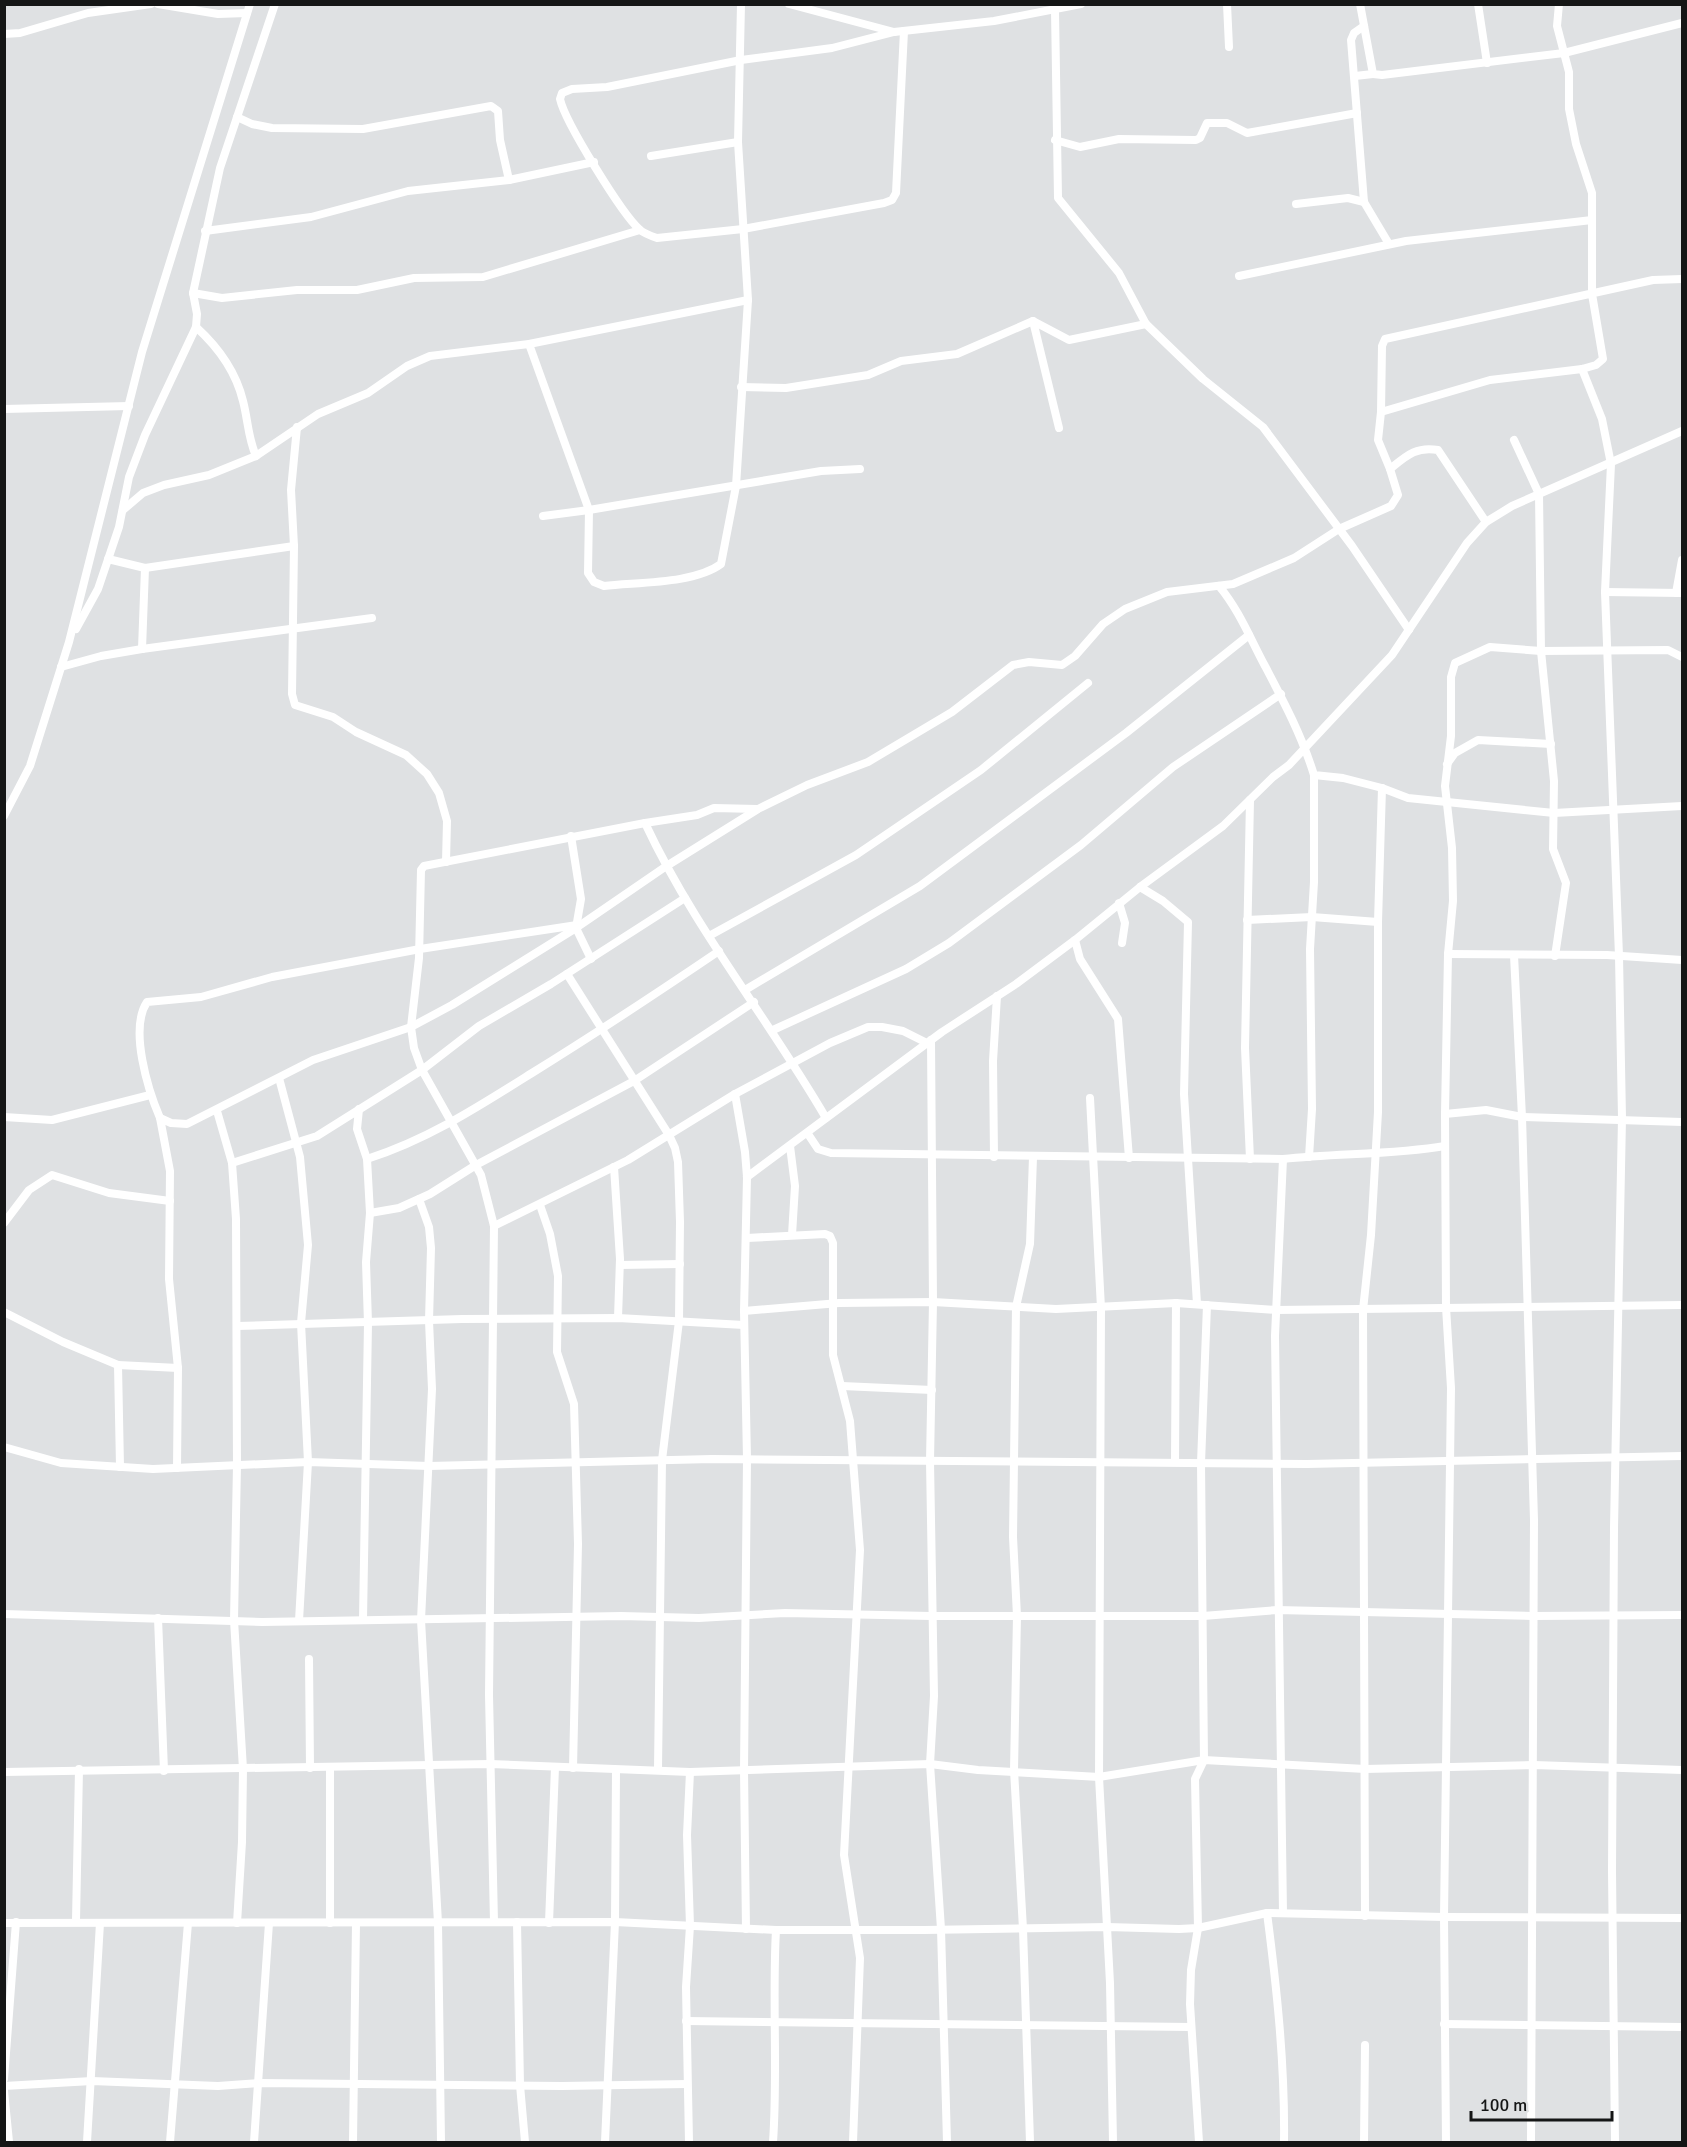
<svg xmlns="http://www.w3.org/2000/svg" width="1687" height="2147" viewBox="0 0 1687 2147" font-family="Signika,sans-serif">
	<rect width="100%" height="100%" fill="#dfe1e3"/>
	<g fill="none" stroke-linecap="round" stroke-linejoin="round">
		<g stroke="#fff" stroke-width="8">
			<path d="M158,4L218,14L247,13"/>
			<path d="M789,4L894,32L994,21L1081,4"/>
			<path d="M1227,4L1229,47"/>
			<path d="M1360,4L1373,74L1382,75L1564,53L1682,23"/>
			<path d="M1478,4L1487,63"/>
			<path d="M1559,4L1557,26L1569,72V109L1576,144L1592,193V294L1603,359L1596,365L1582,369L1490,380L1381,412L1382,346L1385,339L1653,280L1682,279"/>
			<path d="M1055,10L1058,198L1119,273L1146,324L1203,379L1263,427L1352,546L1409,630"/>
			<path d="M1364,26L1354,33L1351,40L1364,202L1389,244"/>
			<path d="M894,32L832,48L741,60L607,87L572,89L562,93L560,99C565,122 622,214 640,230C645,234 651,236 657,238L743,229L884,203L892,200L896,193L904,31"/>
			<path d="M4,34L20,33L88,13L151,4"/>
			<path d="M1355,76L1373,74"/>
			<path d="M237,117L252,124L272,128L363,129L491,106L498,111L500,140L509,180"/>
			<path d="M1055,140L1080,147L1119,139L1196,140L1200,138L1207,123H1227L1247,133L1357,113"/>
			<path d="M651,156L738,142"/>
			<path d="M1296,204L1348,198L1364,202"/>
			<path d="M205,231L311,217L408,191L509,180L594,162"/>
			<path d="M1239,276L1406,241L1592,220"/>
			<path d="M193,293L222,298L297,290H357L414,278L483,277L640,230"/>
			<path d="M1033,321L1059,428"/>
			<path d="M196,327C218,347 236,372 243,401C248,420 248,438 256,456"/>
			<path d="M529,344L589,510L588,573L594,582L604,586C638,582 694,584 721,564L736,486L748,300L738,142L741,4"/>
			<path d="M1582,369L1602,419L1611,464L1605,592L1619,956L1622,1118L1614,1528L1612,1871L1615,2142"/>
			<path d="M741,387L786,388L868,375L901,361L957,354L1033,321L1069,340L1146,324"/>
			<path d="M4,409L129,406"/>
			<path d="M1381,412L1378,440L1390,469"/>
			<path d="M297,427L291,490L294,546L292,694L295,705L333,717L356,732L406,755L427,774L439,793L447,821L446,862"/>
			<path d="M1514,440L1539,494L1541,651L1554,781L1553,849L1566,883L1555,956"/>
			<path d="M123,510L143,493L164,485L209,475L256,456L318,414L368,393L407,366L430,356L529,344L748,300"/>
			<path d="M543,516L589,510L821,471L860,469"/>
			<path d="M108,559L145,568L294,546"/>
			<path d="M1219,586C1239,610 1250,638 1265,666C1284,702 1302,736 1314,775L1343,778L1382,788L1408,798L1554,813L1682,806"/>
			<path d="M1605,592L1682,593"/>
			<path d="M1676,593L1682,560"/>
			<path d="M76,629L98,589L119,527L129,477L145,435L196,327L197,314L193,293L220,168L275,4"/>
			<path d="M142,649L145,568"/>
			<path d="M61,667L101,656L142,649L372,618"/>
			<path d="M1447,764L1455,753L1478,740L1551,744"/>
			<path d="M757,809L714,808L697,815L645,823C694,928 768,1018 826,1118"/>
			<path d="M4,816L30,766L69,642L142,352L250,4"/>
			<path d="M571,836L581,899L576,928L591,959"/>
			<path d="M1140,887L1163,901L1188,922L1184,1094L1197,1304"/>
			<path d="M1119,903L1125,923L1122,943"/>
			<path d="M1247,920L1312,917L1378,922"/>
			<path d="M709,936L856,855L981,770L1088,683"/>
			<path d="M1075,940L1080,959L1118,1019L1129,1158"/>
			<path d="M1448,954L1607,955L1682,960"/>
			<path d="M1514,955L1522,1117L1534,1520L1531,2142"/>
			<path d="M567,974L669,1135L675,1148L678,1162L680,1222L679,1321L662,1460L658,1769"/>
			<path d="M745,990L920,886L1126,733L1249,635"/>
			<path d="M773,1030L906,969L949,943L1081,845L1173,767L1281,694"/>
			<path d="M931,1040L933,1302L930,1461L934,1696L930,1764L941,1929L947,2142"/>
			<path d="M279,1078L300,1157L308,1245L301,1323L308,1462L299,1621"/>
			<path d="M735,1094L745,1152L747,1177L744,1311L747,1459L744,1770L746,1929"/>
			<path d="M1090,1098L1101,1308L1099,1777L1110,1983L1113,2142"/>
			<path d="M359,1109L357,1129L367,1159L370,1213L366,1262L368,1323L363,1620"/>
			<path d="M217,1111L232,1163L236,1219L237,1465L234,1620L243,1769L242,1842L237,1923"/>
			<path d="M1445,1114L1486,1110L1522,1117L1682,1122"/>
			<path d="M4,1117L52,1120L150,1095"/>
			<path d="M160,1118C148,1090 129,1029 147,1002L201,997L272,977L420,949L577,925"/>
			<path d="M808,1134L818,1149L831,1153L1283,1159C1337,1153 1392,1155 1445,1146"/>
			<path d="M790,1146L795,1186L792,1235"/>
			<path d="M994,1157L993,1061L997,996"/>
			<path d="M1309,1157L1312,1109L1310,949L1314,882V775"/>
			<path d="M367,1159C427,1140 478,1107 532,1073C595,1034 657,993 719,951"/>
			<path d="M1250,1159L1245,1048L1250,800"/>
			<path d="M232,1163L317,1136L422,1070L479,1026L551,984L685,898"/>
			<path d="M614,1167L620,1259L618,1318"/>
			<path d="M747,1177L942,1032L1016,984L1075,940L1140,887L1223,826L1273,777L1289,765L1392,655L1467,543L1486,522L1512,506L1682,431"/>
			<path d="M419,1199L429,1227L431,1248L429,1321L432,1389L421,1620L438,1923L441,2142"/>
			<path d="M540,1205L550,1234L558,1276L557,1352L574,1404L578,1544L573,1768"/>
			<path d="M370,1213L399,1208L430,1194L476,1165L634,1081L754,1002"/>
			<path d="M4,1223L29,1190L52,1175L109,1193L170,1201"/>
			<path d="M494,1226L628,1160L735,1094L830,1043L868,1027H882L903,1031L927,1043"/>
			<path d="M747,1238L825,1234L830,1236L833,1243V1355L850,1421L860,1550L844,1855L860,1958L853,2142"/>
			<path d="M620,1265L680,1264"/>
			<path d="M744,1311L839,1303L933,1302L1056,1309L1176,1303L1276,1310L1682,1305"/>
			<path d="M4,1312L63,1342L118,1365L120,1467"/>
			<path d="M237,1326L462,1319L618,1318L744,1325"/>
			<path d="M118,1365L178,1368"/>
			<path d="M842,1386L932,1390"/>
			<path d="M4,1447L61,1463L153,1469L308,1462L429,1466L712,1459L1307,1464L1682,1456"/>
			<path d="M1175,1462L1176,1303"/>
			<path d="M177,1468L178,1368L169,1279L170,1171L160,1118L171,1123L187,1124L313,1060L411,1027L452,1005L576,928L665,867L758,809L807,785L868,762L952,712L1013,665L1029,662L1062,665L1075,656L1103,624L1125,609L1167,592L1233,584L1294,558L1339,529L1391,506L1398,495L1390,469C1406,456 1416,446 1438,450L1486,522"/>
			<path d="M4,1614L262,1622L621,1616L699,1618L785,1613L931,1616H1203L1277,1610L1533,1616L1682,1615"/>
			<path d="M158,1618L164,1771"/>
			<path d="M309,1659L310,1768"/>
			<path d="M4,1772L490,1764L690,1772L930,1764L978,1770L1099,1777L1204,1760L1365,1769L1534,1765L1682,1770"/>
			<path d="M1267,1913C1277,1990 1285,2065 1284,2142"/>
			<path d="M1283,1913L1275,1336L1283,1159"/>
			<path d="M1365,1916L1363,1310L1371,1235L1378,1112V922L1382,788"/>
			<path d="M76,1921L79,1769"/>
			<path d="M494,1922L489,1695L494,1226L481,1175L422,1070L414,1048L411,1027L419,958L421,870L424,866L645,823"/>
			<path d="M517,1922L520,2085L525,2142"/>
			<path d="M4,1923L615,1922L776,1930H924L1107,1927L1179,1929L1198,1928L1267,1913L1444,1917L1682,1918"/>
			<path d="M330,1923V1768"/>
			<path d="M549,1923L555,1767"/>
			<path d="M686,2021L1191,2027"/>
			<path d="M1444,2024L1682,2027"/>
			<path d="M4,2079L16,1922"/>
			<path d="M4,2086L92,2081L218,2086L260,2083L562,2086L687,2084"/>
			<path d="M4,2091L9,2142"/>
			<path d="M87,2142L100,1923"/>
			<path d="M170,2142L188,1923"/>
			<path d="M254,2142L269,1923"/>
			<path d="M353,2142L356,1923"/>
			<path d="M605,2142L615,1922L616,1770"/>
			<path d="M689,2142L686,1987L690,1926L687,1835L690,1772"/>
			<path d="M773,2142C778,2072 772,2001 776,1930"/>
			<path d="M1030,2142L1023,1929L1014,1770L1017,1616L1013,1537L1016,1307L1030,1244L1033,1157"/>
			<path d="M1199,2142L1190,2004L1191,1970L1198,1928L1195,1779L1204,1760L1201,1463L1207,1305"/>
			<path d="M1364,2142L1365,2045"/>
			<path d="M1446,2142L1444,1917L1451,1388L1446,1307L1445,1114L1448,954L1453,901L1452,848L1445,786L1451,736V677L1455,663L1490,647L1541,651L1668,650L1682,657"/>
		</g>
	</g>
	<rect width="1687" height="2147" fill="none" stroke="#151616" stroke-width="12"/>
	<path d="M1471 2111v9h141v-9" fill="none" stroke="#151616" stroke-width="3"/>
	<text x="1480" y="2111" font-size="18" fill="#151616" stroke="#dfe1e3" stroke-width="4.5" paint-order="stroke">100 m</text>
</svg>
